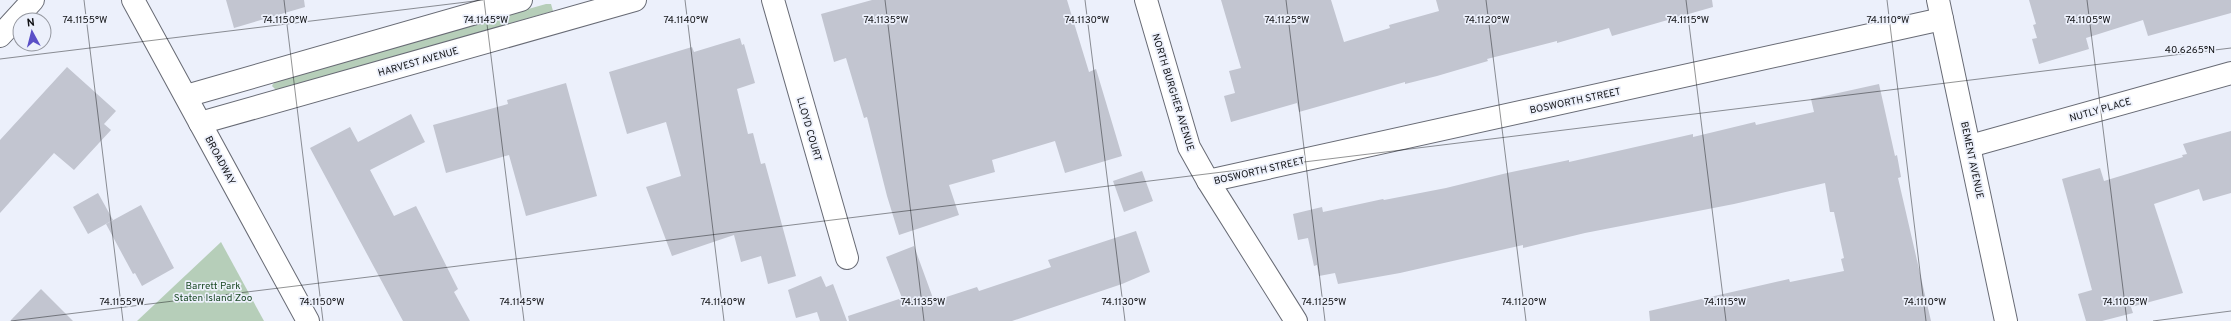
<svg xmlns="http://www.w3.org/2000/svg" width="2231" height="321" viewBox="0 0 2231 321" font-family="Overpass,sans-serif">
	<rect width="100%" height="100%" fill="#ecf0fb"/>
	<g fill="#b6ceb9">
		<path d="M546,4H551L553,11L277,91L272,86L273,84L279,80Z"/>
		<path d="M221,242L264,321H137Z"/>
	</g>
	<g fill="#c2c5d0">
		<path d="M226,0H304L305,7L234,28Z"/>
		<path d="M872,0H1067L1089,72L1096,69L1122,156L1065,173L1055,141L992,160L995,172L949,185L959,215L899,235L887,196L867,117L864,118L846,58L834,62L821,14Z"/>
		<path d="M1221,0H1331L1344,42L1390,28L1389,25L1439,11L1436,0H1712L1713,7L1612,36L1609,28L1557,43V41L1487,59L1488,61L1437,76L1405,84V82L1299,112L1297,103L1231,122L1224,96L1235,93L1229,71L1241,68Z"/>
		<path d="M2029,0H2231V13L2148,36L2143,20L2086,38L2089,49L2039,64L2032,39L2037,38L2033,25L2036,24Z"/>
		<path d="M740,38L742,45L744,44L755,83L737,89L748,134L753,133L761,164L765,163L796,276L768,284L761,256L741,262L734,235L672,256L646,187L681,176L666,122L627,134L609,72L692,47L694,52Z"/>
		<path d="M67,67L116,111L104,124L111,130L74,170L54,153L0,213V140Z"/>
		<path d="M566,83L597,196L526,216L509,155L446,173L433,125L508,104L507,100Z"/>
		<path d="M1879,84L1895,156L1897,155L1901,177L1898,178L1931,321H1650L1649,311L1789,279L1790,282L1844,271L1841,259L1844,258L1834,212H1830L1825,183L1734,204L1585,233L1523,248V245L1400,273L1338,284L1335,273L1319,276L1317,265L1314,266L1308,238L1298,240L1293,214L1322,207L1323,212L1383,199L1384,200L1446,188L1507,173L1569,160V162L1693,134V137L1755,122L1756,125L1814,112L1811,99Z"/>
		<path d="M411,114L425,142L370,170L394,216L416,206L458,289L454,292L470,321H403L310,148L350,127L358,142Z"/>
		<path d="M2231,131V193L2203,201L2199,189L2154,204L2183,293L2131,307L2133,313L2102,321H2086L2078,294L2092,290L2062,179L2100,168L2104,181L2183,157L2182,155L2187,154L2183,144Z"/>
		<path d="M1142,171L1153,201L1124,212L1113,181Z"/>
		<path d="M98,193L113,220L88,234L73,207Z"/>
		<path d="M141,205L174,268L142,286L135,273L133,274L106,224Z"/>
		<path d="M1136,231L1150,272L1122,284L1012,321H849L848,316L902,298L886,257L914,246L934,301L977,287L979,291L1051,267L1048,260Z"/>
		<path d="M821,276L826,287L833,284L847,321H820L817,312L796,318L788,290Z"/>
		<path d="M41,289L73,321H10Z"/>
	</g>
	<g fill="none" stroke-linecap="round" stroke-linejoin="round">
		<g stroke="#686b75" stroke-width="24">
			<g id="minor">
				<path d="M773,0L847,258"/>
				<path d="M1146,0L1189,147L1208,181L1296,321"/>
				<path d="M0,36L33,0"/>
				<path d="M186,96L521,0"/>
				<path d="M200,123L635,0"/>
				<path d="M1970,146L2231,73"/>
				<path d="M1208,181L1942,19"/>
			</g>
		</g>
		<g stroke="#686b75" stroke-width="24">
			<g id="tertiary">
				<path d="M133,0L308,321"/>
				<path d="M1938,0L2006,321"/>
			</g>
		</g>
		<use href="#minor" stroke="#fff" stroke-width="22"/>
		<use href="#tertiary" stroke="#fff" stroke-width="22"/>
	</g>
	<path fill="none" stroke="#101114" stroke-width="1" stroke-opacity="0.45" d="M84,0L123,321M284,0L323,321M484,0L524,321M685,0L724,321M885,0L924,321M1085,0L1125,321M1286,0L1325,321M1486,0L1526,321M1686,0L1726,321M1887,0L1926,321M2087,0L2127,321M0,59L483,0M11,321L2231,48M2153,321L2231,311"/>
	<g text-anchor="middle" stroke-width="3.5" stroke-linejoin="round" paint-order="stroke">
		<g font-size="10" fill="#101114" stroke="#ecf0fb">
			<text transform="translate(418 61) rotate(-16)" y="4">HARVEST AVENUE</text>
			<text transform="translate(1174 92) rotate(73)" y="4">NORTH BURGHER AVENUE</text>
			<text transform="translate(1575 100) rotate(-12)" y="4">BOSWORTH STREET</text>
			<text transform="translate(2100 109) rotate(-16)" y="4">NUTLY PLACE</text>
			<text transform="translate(810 129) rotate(74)" y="4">LLOYD COURT</text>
			<text transform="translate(221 160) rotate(62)" y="4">BROADWAY</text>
			<text transform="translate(1973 160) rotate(78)" y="4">BEMENT AVENUE</text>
			<text transform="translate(1259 170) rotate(-13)" y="4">BOSWORTH STREET</text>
		</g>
		<g font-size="10" fill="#1c4a26" stroke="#ecf0fb">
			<text x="213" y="289">Barrett Park<tspan x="213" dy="12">Staten Island Zoo</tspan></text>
		</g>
	</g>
	<g font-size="10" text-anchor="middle" fill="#101114" stroke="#ecf0fb" stroke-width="3.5" stroke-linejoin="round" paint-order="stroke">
		<text x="85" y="23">74.1155°W</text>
		<text x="285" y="23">74.1150°W</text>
		<text x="486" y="23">74.1145°W</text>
		<text x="686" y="23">74.1140°W</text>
		<text x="886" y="23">74.1135°W</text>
		<text x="1087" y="23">74.1130°W</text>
		<text x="1287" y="23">74.1125°W</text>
		<text x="1487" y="23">74.1120°W</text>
		<text x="1688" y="23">74.1115°W</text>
		<text x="1888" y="23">74.1110°W</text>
		<text x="2088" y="23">74.1105°W</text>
		<text x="2190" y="53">40.6265°N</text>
		<text x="122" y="305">74.1155°W</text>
		<text x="322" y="305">74.1150°W</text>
		<text x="522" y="305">74.1145°W</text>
		<text x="723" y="305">74.1140°W</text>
		<text x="923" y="305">74.1135°W</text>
		<text x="1124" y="305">74.1130°W</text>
		<text x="1324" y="305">74.1125°W</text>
		<text x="1524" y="305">74.1120°W</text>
		<text x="1725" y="305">74.1115°W</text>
		<text x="1925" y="305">74.1110°W</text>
		<text x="2125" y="305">74.1105°W</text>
	</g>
	<g transform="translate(32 32) rotate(353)"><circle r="19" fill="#ecf0fb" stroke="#94979f"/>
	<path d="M0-3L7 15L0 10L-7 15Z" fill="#5a4fc7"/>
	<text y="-6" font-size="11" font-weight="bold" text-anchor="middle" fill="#101114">N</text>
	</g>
</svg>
